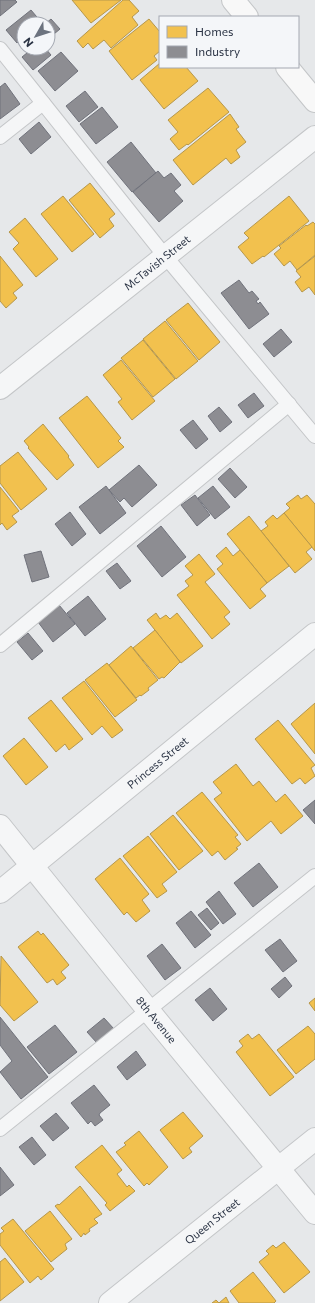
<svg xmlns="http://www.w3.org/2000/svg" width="315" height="1303" viewBox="0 0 315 1303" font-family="Commissioner,sans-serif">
	<rect width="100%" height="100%" fill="#e6e8ea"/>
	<g fill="#f2c14e" stroke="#b6974b">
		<path d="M72,0H121L91,23Z"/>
		<path d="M123,0H129L139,11L132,17L138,25L111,48L104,40L93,49L88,43L83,48L77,41Z"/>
		<path d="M149,19L160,32V51L154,56L157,60L132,80L109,51Z"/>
		<path d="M160,63V67H186L198,81L164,109L140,80Z"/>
		<path d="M208,88L229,112L188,145L187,144L179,150L170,139L178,132L168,120Z"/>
		<path d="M230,114L239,127L236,129L246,142L236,150L240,157L231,164L226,158L193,185L173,160Z"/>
		<path d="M90,183L115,214L109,219L114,226L100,238L69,200Z"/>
		<path d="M63,196L94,234L72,252L41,214Z"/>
		<path d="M289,196L309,221L264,257L263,256L252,264L238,247L249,238L244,233Z"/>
		<path d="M25,218L58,259L36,277L13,249L19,243L9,232Z"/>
		<path d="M313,222L315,224V255L297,270L290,261L284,266L274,254L281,248L279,246L306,225L307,226Z"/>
		<path d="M0,256L23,285L13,293L17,298L6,308L0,301Z"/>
		<path d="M315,256V295L309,287L302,292L295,282L301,277L296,271Z"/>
		<path d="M188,303L220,342L199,360L166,320Z"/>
		<path d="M165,321L198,361L176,379L143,339Z"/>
		<path d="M143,340L175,379L153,397L121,358Z"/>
		<path d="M121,360L155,401L132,420L118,402L122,399L103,375Z"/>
		<path d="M87,396L121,438L118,441L124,447L98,468L59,418Z"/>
		<path d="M43,424L69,456L68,457L74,465L57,480L28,448L29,447L24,441Z"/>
		<path d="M18,452L47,489L21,510L0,483V466Z"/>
		<path d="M0,487L19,511L12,516L17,522L7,530L2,523L0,525Z"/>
		<path d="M298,495L301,499L307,495L315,504V551L284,513L290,508L286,504Z"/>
		<path d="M284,513L312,547L306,552L312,559L295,573L261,531L268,526L265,522L273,515L277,519Z"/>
		<path d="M249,516L289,566L267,583L227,534Z"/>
		<path d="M226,547L233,556L240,550L267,583L260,589L266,596L250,609L217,569L223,564L216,556Z"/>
		<path d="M199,554L215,574L205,582L230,612L224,617L230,624L212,639L177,595L189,586L185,581L193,575L185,566Z"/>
		<path d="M156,613L160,619L166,615L170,619L177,613L203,646L181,663L147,620Z"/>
		<path d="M155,630L180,662L164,678L162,677L159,679L133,648Z"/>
		<path d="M131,646L158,680L148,688L149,690L141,696L140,695L136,698L109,665Z"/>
		<path d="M107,663L137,700L115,717L85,680Z"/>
		<path d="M84,681L123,730L112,738L102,726L92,735L62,698Z"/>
		<path d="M51,700L83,739L69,750L65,744L56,752L28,718Z"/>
		<path d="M315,703V754L291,724Z"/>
		<path d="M278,720L315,765L311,768L315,776L305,784L300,778L292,784L255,739Z"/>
		<path d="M24,738L48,767L26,785L3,756Z"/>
		<path d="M236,764L253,786L259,781L276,802L285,794L303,816L281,834L271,821L247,841L214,799L222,793L213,782Z"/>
		<path d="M202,792L238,835L235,837L241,844L236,848L238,849L225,860L218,851L212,856L176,813Z"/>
		<path d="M173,815L203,851L179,870L150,834Z"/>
		<path d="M148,836L177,872L162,884L167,891L157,898L123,856Z"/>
		<path d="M120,858L149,894L142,900L150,911L136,922L127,912L124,915L95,879Z"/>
		<path d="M38,931L41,935L43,933L69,965L61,972L66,978L57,985L53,979L47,983L18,947Z"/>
		<path d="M1,956L38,1002L14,1021L0,1005Z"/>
		<path d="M315,998V1011L309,1003Z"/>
		<path d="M308,1026L315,1034V1059L296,1074L277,1050Z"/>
		<path d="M248,1034L252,1039L259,1034L294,1077L270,1096L236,1052L243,1046L239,1041Z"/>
		<path d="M183,1112L203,1136L189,1148L192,1152L183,1159L160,1130Z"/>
		<path d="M139,1131L168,1167L149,1185L147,1183L144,1186L116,1152L126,1145L124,1143Z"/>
		<path d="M102,1145L122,1170L117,1174L127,1187L129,1185L135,1191L110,1211L105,1205L107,1203L75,1167Z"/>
		<path d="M80,1186L102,1214L94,1219L98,1223L89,1229L90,1231L85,1235L84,1233L81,1237L55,1206L58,1204L59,1205Z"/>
		<path d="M50,1211L72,1239L65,1244L67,1249L51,1262L25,1231Z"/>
		<path d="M13,1219L54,1269L41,1280L38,1276L30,1283L0,1245V1234L4,1231L1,1228Z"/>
		<path d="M284,1242L310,1272L284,1293L259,1262L269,1254L266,1251L273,1245L276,1248Z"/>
		<path d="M5,1258L24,1282L0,1301V1262Z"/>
		<path d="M253,1272L276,1301L274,1303H239L230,1291Z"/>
		<path d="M226,1297L229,1303H212L216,1300L219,1303Z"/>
	</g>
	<g fill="#8d8d92" stroke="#70727b">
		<path d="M0,0H15L17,2L0,16Z"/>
		<path d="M31,10L42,23L24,24V37L17,43L6,30Z"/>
		<path d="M51,19L60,29L48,39V24H45Z"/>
		<path d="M33,48H45L51,55L33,70L22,57Z"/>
		<path d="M61,52L78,71L55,91L38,71Z"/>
		<path d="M5,83L20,104L0,119V87Z"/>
		<path d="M85,91L98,107L79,122L66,106Z"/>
		<path d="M102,107L118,127L96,144L80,124Z"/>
		<path d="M39,122L51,137L31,154L19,139Z"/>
		<path d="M131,142L156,173L132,192L107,162Z"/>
		<path d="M158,171L164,178L171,173L181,185L174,191L183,201L159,222L133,192Z"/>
		<path d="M239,280L249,293L252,291L259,299L256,301L258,304L260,302L269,314L249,329L221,293Z"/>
		<path d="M281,329L292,342L274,357L263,344Z"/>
		<path d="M254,393L264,406L248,418L238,405Z"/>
		<path d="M219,407L232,422L220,432L208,416Z"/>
		<path d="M193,420L208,439L196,449L180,430Z"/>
		<path d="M139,465L157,485L132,507L124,498L120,502L109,490Z"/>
		<path d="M230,468L247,487L235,498L218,479Z"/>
		<path d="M106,486L126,513L100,534L79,507Z"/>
		<path d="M213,486L230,507L215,519L198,498Z"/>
		<path d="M195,495L210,515L197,526L181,505Z"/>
		<path d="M70,512L86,534L72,546L55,524Z"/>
		<path d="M161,526L186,557L162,577L137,546Z"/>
		<path d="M41,551L49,577L32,582L24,555Z"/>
		<path d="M117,563L131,581L120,589L106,571Z"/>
		<path d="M88,596L106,619L85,636L67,613Z"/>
		<path d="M59,605L75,624L53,642L38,622Z"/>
		<path d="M28,633L43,651L32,660L17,642Z"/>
		<path d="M315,800V824L303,810Z"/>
		<path d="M259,863L278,887L253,907L234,883Z"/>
		<path d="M219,891L236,914L223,924L206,902Z"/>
		<path d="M207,908L219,923L211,930L198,915Z"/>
		<path d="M191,911L211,935L195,948L176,923Z"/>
		<path d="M280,939L297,961L283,972L265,950Z"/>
		<path d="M162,944L181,968L165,980L147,956Z"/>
		<path d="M285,977L292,986L279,998L271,989Z"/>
		<path d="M210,988L227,1009L213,1021L195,1000Z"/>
		<path d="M0,1017L48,1077L21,1099L0,1072L12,1061L0,1045Z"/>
		<path d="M104,1018L114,1029L97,1043L87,1032Z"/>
		<path d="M55,1025L77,1052L49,1074L27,1047Z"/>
		<path d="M136,1051L146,1065L127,1080L117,1067Z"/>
		<path d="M94,1085L110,1105L100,1113L99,1115L103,1120L95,1126L91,1121L88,1124L71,1103Z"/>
		<path d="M56,1113L69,1128L53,1141L40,1126Z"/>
		<path d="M32,1137L46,1155L34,1165L19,1147Z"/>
		<path d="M0,1167L14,1185L0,1196Z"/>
	</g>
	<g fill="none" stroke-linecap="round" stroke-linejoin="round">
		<g stroke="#c4c6c8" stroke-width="16">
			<g id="lane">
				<path d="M0,49L165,256L315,436"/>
				<path d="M0,137L43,103"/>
				<path d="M0,645L289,404"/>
				<path d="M0,1129L315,876"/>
			</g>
		</g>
		<g stroke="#c4c6c8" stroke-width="24">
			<g id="street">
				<path id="s1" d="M0,388L315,137"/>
				<path id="s2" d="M0,826L148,1010L315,1213"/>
				<path id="s3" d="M0,892L315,634"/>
				<path id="s4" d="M110,1303L315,1139"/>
			</g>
		</g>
		<g stroke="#c4c6c8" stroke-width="24">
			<g id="secondary">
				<path d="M233,0L247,17"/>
				<path d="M287,67L315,101"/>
			</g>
		</g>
		<use href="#lane" stroke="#f5f6f7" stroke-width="14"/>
		<use href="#street" stroke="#f5f6f7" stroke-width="22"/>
		<use href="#secondary" stroke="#f8f8f8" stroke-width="22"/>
	</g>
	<g text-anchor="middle" stroke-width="4" stroke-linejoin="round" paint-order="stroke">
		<g font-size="11" fill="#2b3445" stroke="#f4f6f9">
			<text dy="4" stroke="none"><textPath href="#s1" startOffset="201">McTavish Street</textPath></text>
			<text dy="4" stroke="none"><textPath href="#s3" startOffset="204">Princess Street</textPath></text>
			<text dy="4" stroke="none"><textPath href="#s2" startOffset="249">8th Avenue</textPath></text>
			<text dy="4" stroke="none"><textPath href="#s4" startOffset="131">Queen Street</textPath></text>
		</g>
	</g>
	<rect x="159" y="16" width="140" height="52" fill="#f4f6f9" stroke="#a4a8b1"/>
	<rect x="167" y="26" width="20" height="12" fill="#f2c14e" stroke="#a4a8b1"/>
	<text x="195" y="36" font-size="12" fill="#2b3445">Homes</text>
	<rect x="167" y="46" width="20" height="12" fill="#8d8d92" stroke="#a4a8b1"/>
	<text x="195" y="56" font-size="12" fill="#2b3445">Industry</text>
	<g transform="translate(36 36) rotate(231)"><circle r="19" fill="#f4f6f9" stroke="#a4a8b1"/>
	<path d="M0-3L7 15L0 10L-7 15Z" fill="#6c737f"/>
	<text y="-6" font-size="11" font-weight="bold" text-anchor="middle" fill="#2b3445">N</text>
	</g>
</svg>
